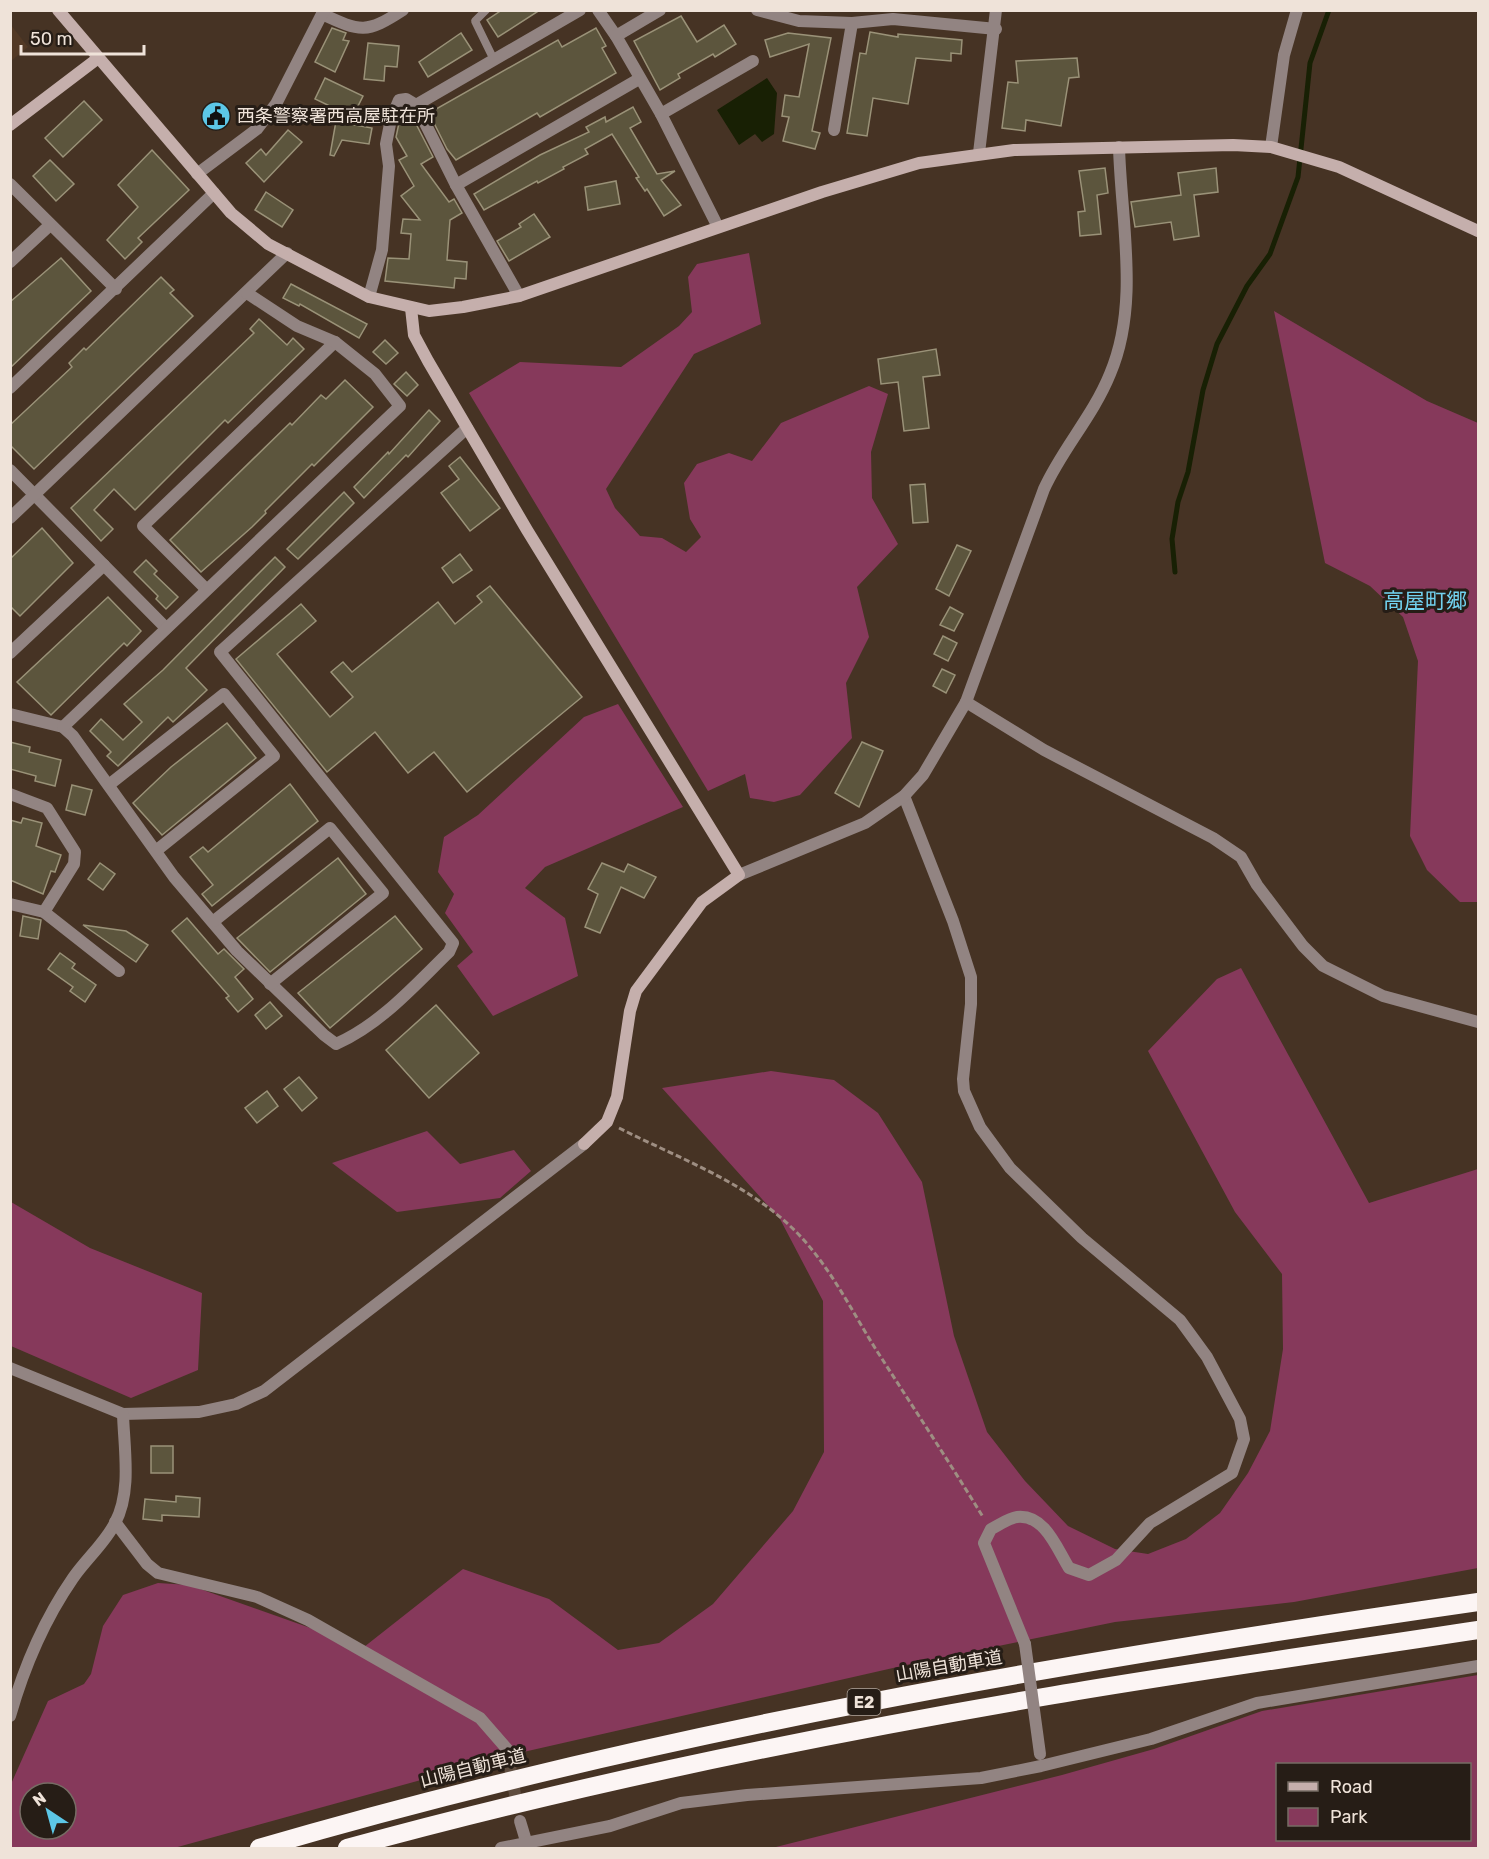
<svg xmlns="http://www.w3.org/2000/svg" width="1489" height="1859" viewBox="0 0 1489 1859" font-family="Rubik,'Noto Sans JP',sans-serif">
	<rect width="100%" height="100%" fill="#463324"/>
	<path fill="#523925" d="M11,25L28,47L11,61H10Z"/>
	<g fill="#86395b" fill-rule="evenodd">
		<path d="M749,253L761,324L694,354L606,489L615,508L640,536L662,538L686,552L701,537L690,519L684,483L697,464L729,453L752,461L781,423L869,386L888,394L871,452L872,498L898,544L857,587L869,637L846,683L852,738L800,795L774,802L750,798L745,774L708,791L469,393L520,362L621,367L679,326L692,312L688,277L697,264Z"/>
		<path d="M1274,311L1427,401L1478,423V902H1460L1427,870L1410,836L1418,661L1403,617L1370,586L1325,563Z"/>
		<path d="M618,704L683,807L545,867L525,888L565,918L578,976L493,1016L457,966L473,952L445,913L454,894L438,872L444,837L478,815L584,717Z"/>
		<path d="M1241,968L1369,1203L1478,1169V1568L1294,1602L1115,1622L915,1663L519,1753L174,1848H11V1784L48,1701L84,1684L91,1674L103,1626L123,1595L158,1583L189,1585L364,1647L463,1569L549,1599L618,1650L659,1643L713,1604L793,1511L824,1452L823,1301L780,1219L662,1088L771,1071L834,1080L878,1113L922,1182L954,1336L987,1432L1025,1481L1068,1526L1115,1549L1148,1554L1186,1539L1220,1513L1248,1473L1270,1431L1283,1349L1282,1274L1235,1212L1148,1051L1217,979ZM30,1793H66V1829H30Z"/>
		<path d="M427,1131L460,1164L514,1150L531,1171L500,1198L397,1212L332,1163Z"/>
		<path d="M11,1202L90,1248L202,1293L198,1370L131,1398L11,1346Z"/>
		<path d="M1478,1675V1848H772L1062,1775L1154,1749L1262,1711ZM1470,1764V1840H1278V1764Z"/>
	</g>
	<path fill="#182004" d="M767,78L777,93L774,134L762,142L755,134L739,145L717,110Z"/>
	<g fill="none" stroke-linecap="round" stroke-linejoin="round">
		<path stroke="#182004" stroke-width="5" d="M1175,572L1172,539L1178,502L1188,472L1203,390L1217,344L1247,286L1270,254L1298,177L1310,63L1329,10"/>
	</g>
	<g fill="#5c553d" stroke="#9a9278" stroke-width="1.5">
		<path d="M502,10H540L498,37L487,20Z"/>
		<path d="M681,16L697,42L724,25L736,44L715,57L713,54L678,74L680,78L660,90L634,41Z"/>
		<path d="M332,28L346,33L343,40L349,41L335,72L315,62Z"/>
		<path d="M596,28L606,46L602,48L616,73L540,117L537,113L456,160L447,149L429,113L558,40L562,47Z"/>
		<path d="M870,32L898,37V34L962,40L961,54L951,53V61L916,58L908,104L873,98L867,136L847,133L860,53L866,54Z"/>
		<path d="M461,33L472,50L428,77L419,62Z"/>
		<path d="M788,33L831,38L812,131L820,133L815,149L783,141L789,117L782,116L785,95L799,97L809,44L770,57L765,40Z"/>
		<path d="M368,43L399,46L397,67L385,66L384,81L364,79Z"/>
		<path d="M1077,58L1079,77L1069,78L1061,126L1026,120L1025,131L1002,128L1008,82L1018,83L1016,61Z"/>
		<path d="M325,78L363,96L349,124L372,128L369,144L342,140L334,156L330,155L338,110L315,99Z"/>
		<path d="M84,101L102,120L63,157L45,138Z"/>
		<path d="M633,107L641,122L630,128L657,174L675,171L661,180L681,205L664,216L647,189L645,191L636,178L639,177L612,134L585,149L588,154L563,167L564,169L538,183L537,181L484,210L474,194L540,155L589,132L586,127L605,117L606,122Z"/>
		<path d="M407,117L411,124L415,122L433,157L421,164L449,202L454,199L462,213L450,220L447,260L467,262L466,279L455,278L454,288L385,281L388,258L409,259L411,234L401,233L403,219L420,220L401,196L414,186L399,160L407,156L396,137L399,123Z"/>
		<path d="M288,130L302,142L264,182L246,163L261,149L266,155Z"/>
		<path d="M152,150L189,190L138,238L142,242L125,259L107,240L138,207L118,185Z"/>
		<path d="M50,160L74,184L56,201L33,176Z"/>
		<path d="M1105,168L1108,193L1097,195L1101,234L1080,236L1078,212L1085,211L1079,171Z"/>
		<path d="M1216,168L1218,192L1194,195L1199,236L1174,240L1171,222L1135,227L1131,202L1181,195L1178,173Z"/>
		<path d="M616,181L620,204L588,210L585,187Z"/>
		<path d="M266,192L293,210L282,227L255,210Z"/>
		<path d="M534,214L550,237L509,261L497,241L521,227L519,224Z"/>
		<path d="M61,258L91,291L10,368V302Z"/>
		<path d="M161,277L174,290L170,293L193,316L34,469L10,445V425L72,367L69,363L84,348L86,350Z"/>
		<path d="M291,284L367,324L359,338L300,304L299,306L283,298Z"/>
		<path d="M259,319L287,345L293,338L304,349L228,423L225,420L135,510L114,489L94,510L113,529L101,541L71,508L254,333L250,329Z"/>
		<path d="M385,340L398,353L386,364L373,352Z"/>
		<path d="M936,349L940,375L923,377L929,428L904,431L898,382L881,384L878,359Z"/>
		<path d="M406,372L418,385L407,396L394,384Z"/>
		<path d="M345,380L373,407L314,466L312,464L265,511L266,513L252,527L201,572L170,540L290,423L292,425L321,395L326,399Z"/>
		<path d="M429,410L440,421L408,457L406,455L364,498L354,487L388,452L389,454Z"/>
		<path d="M460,457L500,508L470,531L441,493L459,479L449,466Z"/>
		<path d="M925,484L928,522L913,523L910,485Z"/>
		<path d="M344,492L354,503L298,559L287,549Z"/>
		<path d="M42,528L73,563L20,616L10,606V559Z"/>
		<path d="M957,545L971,551L949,596L936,589Z"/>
		<path d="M460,554L472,570L453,583L442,568Z"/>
		<path d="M275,557L285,567L186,668L207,690L173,722L168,717L118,766L107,756L111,752L90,731L101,719L123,740L142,722L124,704L163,670Z"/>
		<path d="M146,560L157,571L154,574L178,597L166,609L156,599L158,596L134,572Z"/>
		<path d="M490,586L582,697L467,792L434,752L408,773L375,732L327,772L236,659L301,604L316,621L277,654L330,717L353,697L331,672L343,662L352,672L438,602L455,624L482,602L477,596Z"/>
		<path d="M108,597L141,631L127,646L124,643L51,715L17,682Z"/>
		<path d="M950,607L963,614L954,631L940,625Z"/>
		<path d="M943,636L957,643L948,661L934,654Z"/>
		<path d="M942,669L955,675L946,693L933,686Z"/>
		<path d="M227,723L256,758L162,835L133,803L171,767Z"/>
		<path d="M10,742L30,747L29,752L61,760L55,786L35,781L36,776L10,769Z"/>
		<path d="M862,742L883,751L859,807L835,793Z"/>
		<path d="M290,784L318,821L212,906L202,894L213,885L190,857L203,847L208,852Z"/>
		<path d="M72,785L92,790L85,815L66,810Z"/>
		<path d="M23,818L42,823L36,846L61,855L55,872L51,871L43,894L10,880V820L21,823Z"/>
		<path d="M338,858L366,894L270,972L237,938Z"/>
		<path d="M100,863L115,874L103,890L88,879Z"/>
		<path d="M602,863L624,872L628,864L656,877L644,898L621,887L600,933L585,927L598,894L588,889Z"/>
		<path d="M23,916L41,920L38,939L20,936Z"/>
		<path d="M395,916L422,949L330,1028L298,993Z"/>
		<path d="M187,918L218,954L224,949L244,969L235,977L253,999L238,1012L226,998L229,996L172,931Z"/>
		<path d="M83,925L126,931L148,945L136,962Z"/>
		<path d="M60,953L75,964L72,968L96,985L85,1002L70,991L73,987L48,969Z"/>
		<path d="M270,1002L282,1016L266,1029L255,1015Z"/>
		<path d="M436,1005L479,1053L429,1098L386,1050Z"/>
		<path d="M299,1077L317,1098L302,1111L284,1089Z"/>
		<path d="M267,1091L278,1106L257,1123L245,1108Z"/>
		<rect x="151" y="1446" width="22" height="27"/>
		<path d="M176,1496L200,1498L199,1517L162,1515V1521L143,1519L145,1499L176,1502Z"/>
	</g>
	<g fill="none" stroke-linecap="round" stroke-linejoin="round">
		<path stroke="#5f4d3f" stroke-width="12" stroke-dasharray="12 6" stroke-linecap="butt" d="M507,1749L518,1811"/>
		<path stroke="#9e8e82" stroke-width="3" stroke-dasharray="6 3" stroke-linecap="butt" d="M619,1128C676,1157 741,1180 789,1225C826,1259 849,1306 875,1348C911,1404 948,1460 983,1517"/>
		<path stroke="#928482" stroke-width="8" d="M486,10L475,21L494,60"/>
		<g stroke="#928482" stroke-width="12">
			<path d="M598,10L616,36L661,114L718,227"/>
			<path d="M757,10L799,21L852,23L893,19L996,29"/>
			<path d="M322,14C361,32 366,34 403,10"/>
			<path d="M616,36L660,10"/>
			<path d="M661,114L753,61"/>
			<path d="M834,130L852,23"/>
			<path d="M1271,147L1284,55L1297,10"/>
			<path d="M979,153L996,10"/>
			<path d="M197,174L257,129L276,104L324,10"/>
			<path d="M10,184L116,289"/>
			<path d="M456,185L639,79"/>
			<path d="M10,262L50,225"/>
			<path d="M519,296L456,185L416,105L580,10"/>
			<path d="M369,297L382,250L389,166L386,144L391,119L399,100L406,99L416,105"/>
			<path d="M10,388L214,193"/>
			<path d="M10,470L166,628"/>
			<path d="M10,518L287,253"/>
			<path d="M206,589L143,526L335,342"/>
			<path d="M10,653L104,565"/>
			<path d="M966,702L1044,750L1213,838L1241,857L1257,885L1303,946L1323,966L1383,996L1478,1022"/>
			<path d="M10,714L63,727L73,736L174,877L237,951L324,1035L336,1044C381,1024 414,986 449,952L453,943L220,652L467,428"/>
			<path d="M63,727L400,406L375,374L335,342L297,326L247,293"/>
			<path d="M110,784L224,694L274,756L157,850"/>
			<path d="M10,794L47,808L75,852L74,864L44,912"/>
			<path d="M904,796L953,921L971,977V1004L963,1079L964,1091L980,1127L1010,1168L1082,1238L1180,1320L1207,1357L1240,1419L1244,1439L1232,1473L1150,1523L1116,1560L1089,1575L1069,1568C1057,1549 1045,1514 1017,1517C1009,1518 999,1525 991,1529L984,1543L1025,1644"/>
			<path d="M739,875L865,823L904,796L923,775L966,702L1044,489C1062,449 1093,416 1110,374C1140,304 1121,221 1119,147"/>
			<path d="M10,904L44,912L119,971"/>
			<path d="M214,921L330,828L383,893L270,984"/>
			<path d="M10,1368L123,1414L199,1412L236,1404L264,1391L584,1144"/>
			<path d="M115,1522L147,1564L158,1573L257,1597L308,1620L480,1718L507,1749"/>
			<path d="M10,1716C24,1667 44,1620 73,1578C86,1559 105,1543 115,1523C132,1492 124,1448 123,1414"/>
			<path d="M520,1821L526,1841"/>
			<path d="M501,1848L610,1826L681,1803L747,1795L981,1778L1041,1766L1151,1739L1257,1703L1478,1666"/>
		</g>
		<g stroke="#c5afac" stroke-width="12">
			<path d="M58,10L231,213L268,244L369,297L429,311L463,307L519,296L822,192L919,163L1014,150L1233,145L1271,147L1339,167L1478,231"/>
			<path d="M10,125L97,59"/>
			<path d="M411,308L414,335L428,361L527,530L739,875L702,902L636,991L630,1011L617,1097L607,1122L584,1144"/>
		</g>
		<g stroke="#fcf5f4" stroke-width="18">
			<path d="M259,1848C658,1731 1068,1661 1478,1602"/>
			<path d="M347,1848C576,1785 809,1737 1043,1697C1188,1672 1334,1652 1478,1630"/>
		</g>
		<path stroke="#928482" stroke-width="12" d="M1025,1644L1040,1754"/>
	</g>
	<defs>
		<g id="civic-disc" transform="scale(1.5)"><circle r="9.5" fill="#5cc7e7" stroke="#261d16"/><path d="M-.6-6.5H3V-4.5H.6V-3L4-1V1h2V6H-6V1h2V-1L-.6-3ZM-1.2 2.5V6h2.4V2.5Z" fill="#111"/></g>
	</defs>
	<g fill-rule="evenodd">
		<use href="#civic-disc" x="216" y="116"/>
	</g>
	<g text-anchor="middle" stroke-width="6" stroke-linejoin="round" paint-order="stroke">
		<rect fill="#261d16" stroke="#b3a89e" stroke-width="1.5" x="847.5" y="1689" width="33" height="26" rx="4.5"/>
		<g font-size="16" font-weight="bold" fill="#efe3d9">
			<text x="864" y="1708">E2</text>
		</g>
		<g font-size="18" fill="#efe3d9" stroke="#261d16" text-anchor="start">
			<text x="237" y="122">西条警察署西高屋駐在所</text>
		</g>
		<g font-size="18" fill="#efe3d9" stroke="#261d16">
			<text transform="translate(949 1666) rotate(-10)" y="6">山陽自動車道</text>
			<text transform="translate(473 1768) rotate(-14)" y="6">山陽自動車道</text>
		</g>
		<g font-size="21" fill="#72d2f0" stroke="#261d16">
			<text x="1425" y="608">高屋町郷</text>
		</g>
	</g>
	<rect width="1489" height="1859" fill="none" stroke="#efe3d9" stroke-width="24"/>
	<rect x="1276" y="1763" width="195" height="78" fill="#261d16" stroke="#766c64" stroke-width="1.5"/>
	<rect x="1288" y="1782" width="30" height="9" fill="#c5afac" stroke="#766c64" stroke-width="1.5"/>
	<text x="1330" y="1793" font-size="18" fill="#efe3d9">Road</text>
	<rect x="1288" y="1808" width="30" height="18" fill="#86395b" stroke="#766c64" stroke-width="1.5"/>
	<text x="1330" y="1823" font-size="18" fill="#efe3d9">Park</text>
	<g transform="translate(48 1811) rotate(324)"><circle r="28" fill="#261d16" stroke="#766c64" stroke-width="1.5"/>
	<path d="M0-4.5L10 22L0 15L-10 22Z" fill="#5cc7e7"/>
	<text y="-9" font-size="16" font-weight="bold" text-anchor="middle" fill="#efe3d9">N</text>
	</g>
	<path d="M21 45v9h123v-9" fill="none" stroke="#efe3d9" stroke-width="3"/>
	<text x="30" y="45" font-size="18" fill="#efe3d9" stroke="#261d16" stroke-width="4.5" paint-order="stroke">50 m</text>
</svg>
